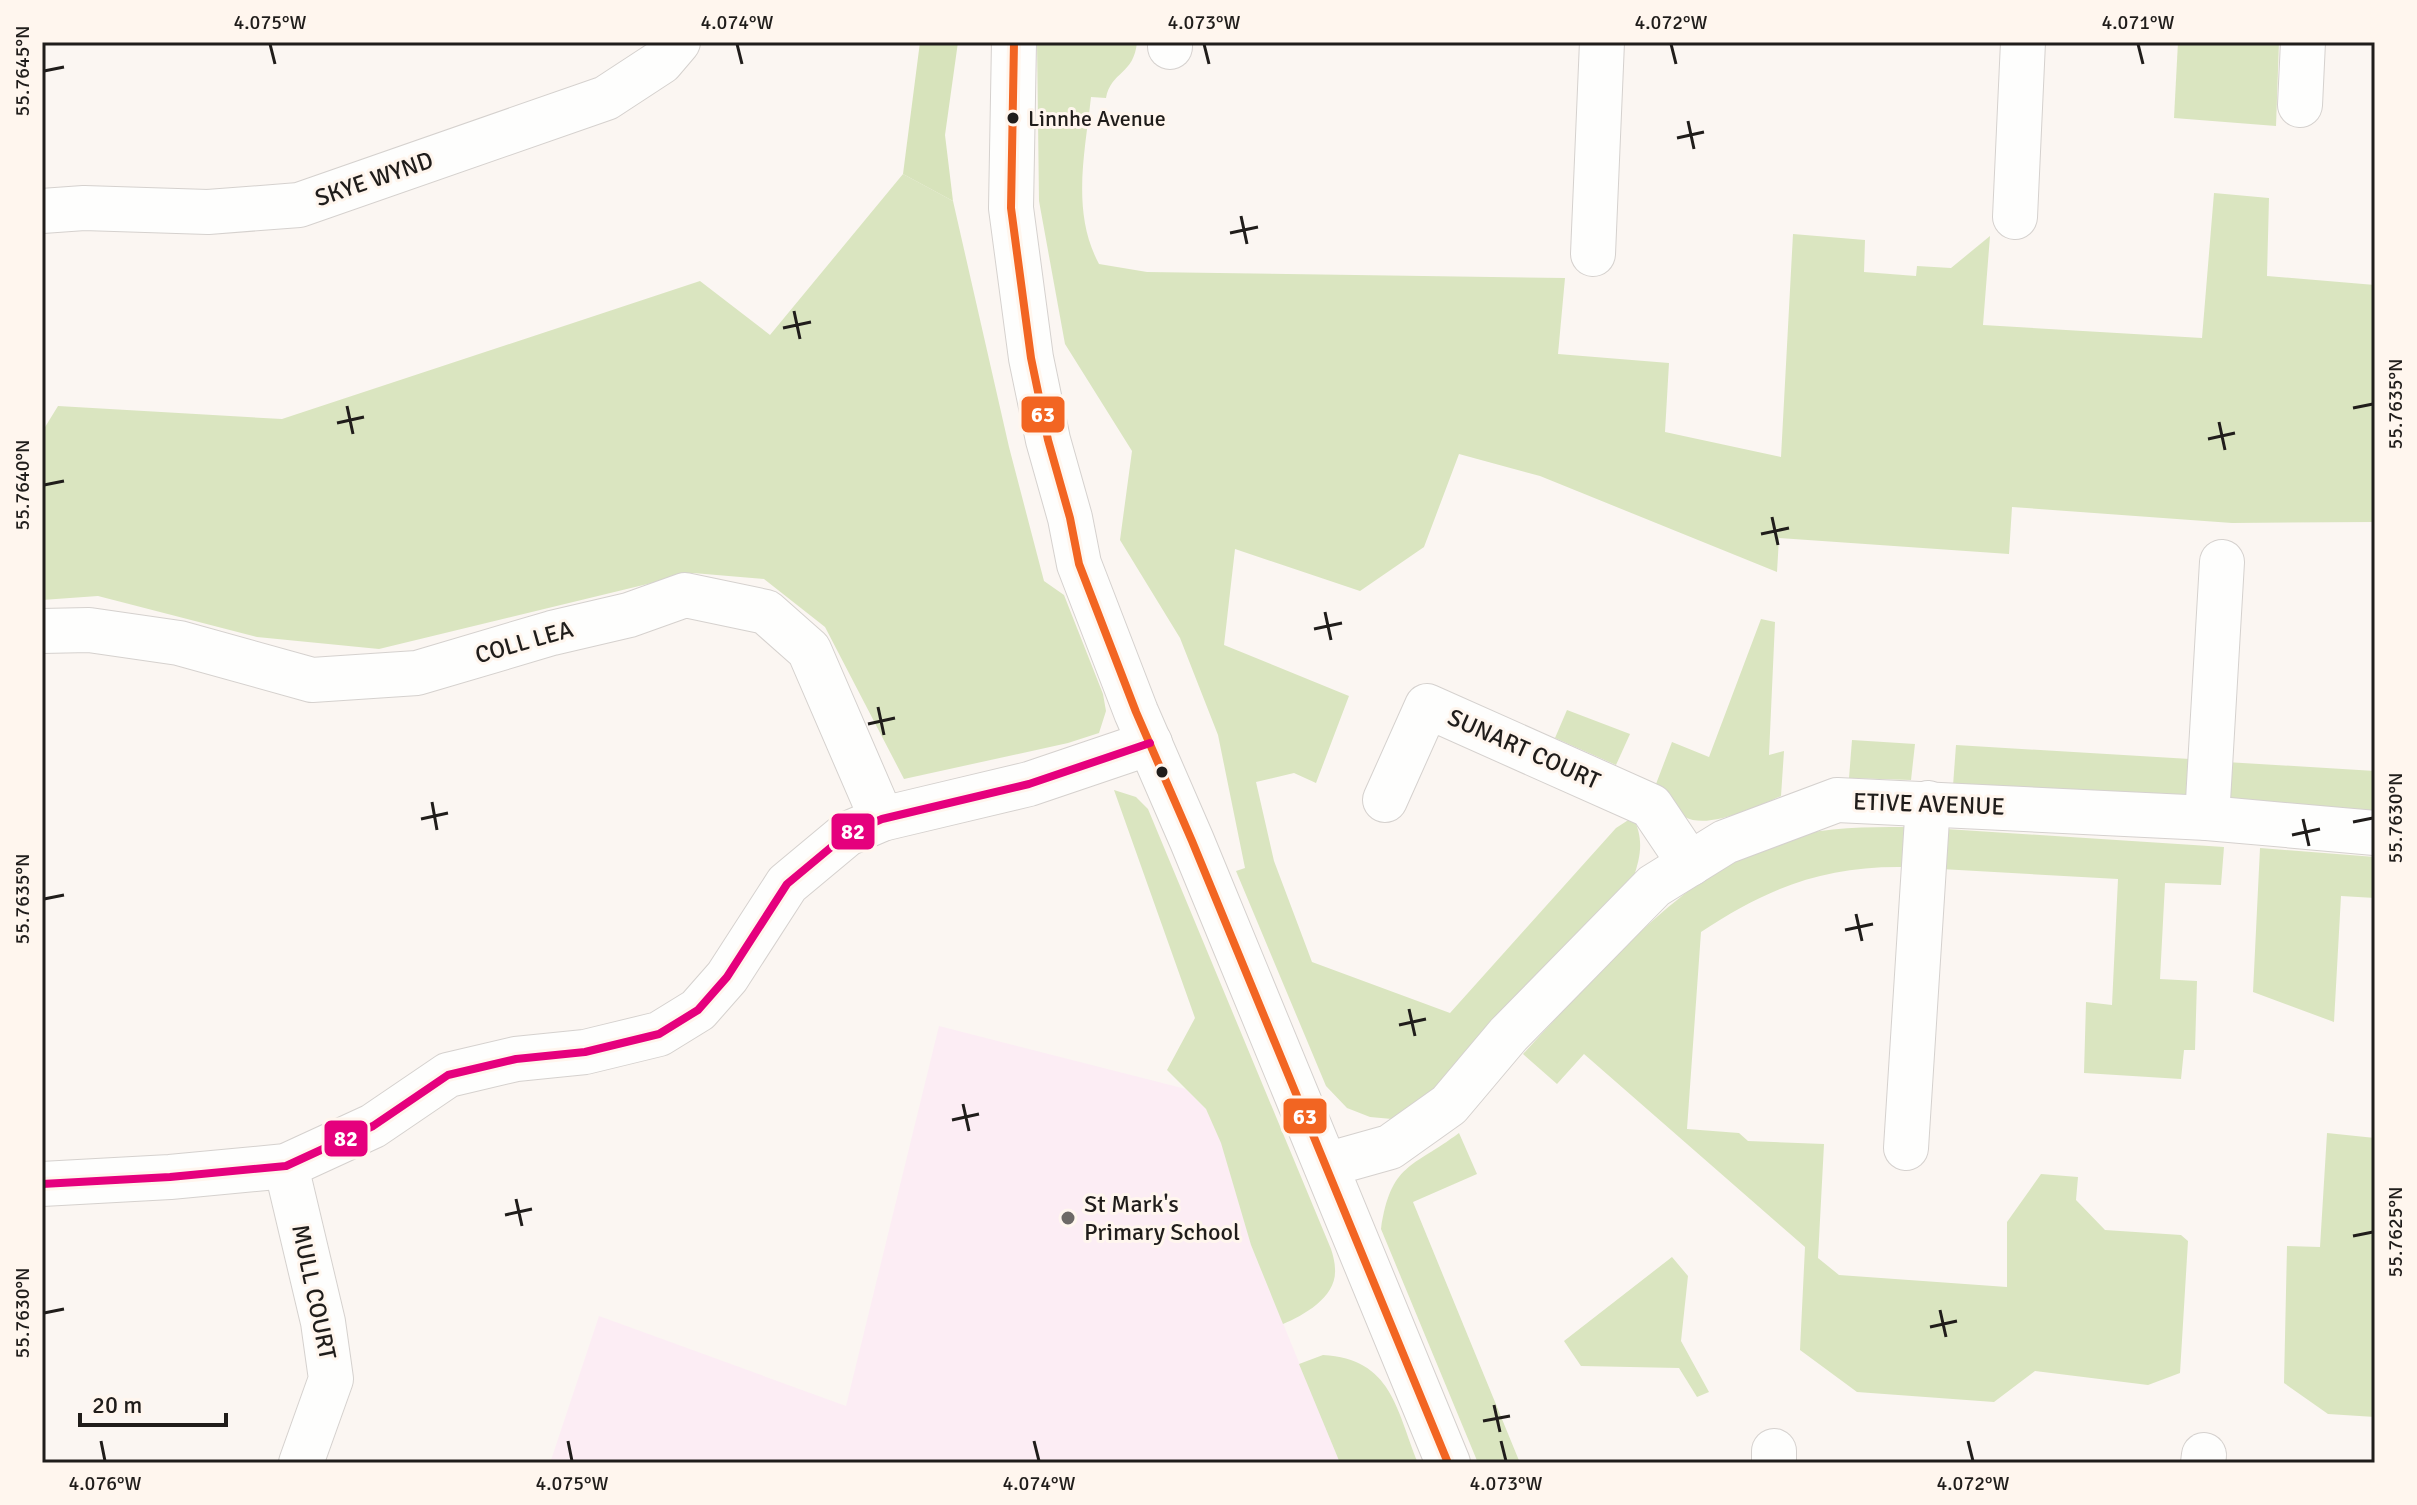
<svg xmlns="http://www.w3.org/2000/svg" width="2417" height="1505" viewBox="0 0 2417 1505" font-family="Signika,sans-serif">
	<rect width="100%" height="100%" fill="#fbf6f2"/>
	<path fill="#fcedf4" d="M939,1026L1186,1089L1206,1109L1221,1142L1251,1245L1340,1463H550L599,1316L846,1406Z"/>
	<g fill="#dae5c0">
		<path d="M1037,42H1137C1134,75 1111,71 1106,98L1091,97C1085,153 1071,212 1099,264L1147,272L1565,278L1558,354L1669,363L1665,432L1781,457L1793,234L1865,240L1864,272L1916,276L1917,266L1951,268L1990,236L1983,325L2202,338L2214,193L2269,198L2267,276L2375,285V522L2232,523L2012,507L2009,554L1779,538L1777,572L1540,476L1459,454L1424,547L1360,591L1235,549L1224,645L1349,696L1316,783L1294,773L1256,782L1274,861L1312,962L1450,1013L1616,828L1633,817C1644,839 1641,856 1633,879L1436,1094L1392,1119L1370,1117L1347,1108L1326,1086L1236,871L1245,868L1218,735L1180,638L1120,540L1132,451L1065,344L1039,201Z"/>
		<path d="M2178,42H2279L2276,126L2174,118Z"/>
		<path d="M903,174L953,201L1009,447L1044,581L1064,595L1103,694L1106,711L1099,733L1068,743L904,779L825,627L764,579L693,573L379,649L257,637L98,596L42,600V432L58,406L282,419L700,281L770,335Z"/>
		<path d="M1761,619L1775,622L1769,755L1784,751L1781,796C1758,806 1708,830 1685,817C1674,811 1664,794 1656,784L1672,742L1709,757Z"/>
		<path d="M1567,710L1630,734L1616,765L1555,738Z"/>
		<path d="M1852,740L1915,744L1911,780L1849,778Z"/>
		<path d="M1956,745L2190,759L2188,799L1953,786Z"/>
		<path d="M2226,762L2375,771V814L2223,804Z"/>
		<path d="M1114,790L1136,797L1148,809L1331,1249C1333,1255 1335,1263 1335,1269C1337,1297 1304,1315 1283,1324L1251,1245L1221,1143L1206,1109L1167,1070L1195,1018Z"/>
		<path d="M1905,827L1903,867C1824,866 1767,888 1701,932L1687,1129L1739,1133L1748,1141L1824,1144L1818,1258L1839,1275L2007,1287V1222L2041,1174L2078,1177L2076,1200L2105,1230L2181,1235L2188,1241L2180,1373L2148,1385L2035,1371L1994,1402L1857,1392L1800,1350L1805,1247L1584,1054L1557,1084L1523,1054C1590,982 1692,862 1790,837C1828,827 1866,827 1905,827Z"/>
		<path d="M1946,829L2224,847L2221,885L2165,883L2160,979L2197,981L2195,1050H2184L2181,1079L2084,1073L2086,1002L2112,1005L2118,879L1941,869Z"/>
		<path d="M2260,848L2375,857V898L2341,896L2334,1022L2253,992Z"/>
		<path d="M1459,1133L1477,1174L1413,1202L1520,1463H1478L1381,1229C1391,1163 1412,1168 1459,1133Z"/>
		<path d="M2327,1133L2375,1138V1417L2328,1414L2284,1383L2287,1246L2320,1247Z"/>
		<path d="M1672,1257L1688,1276L1681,1341L1709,1392L1697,1397L1679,1368L1581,1366L1564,1341Z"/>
		<path d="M1323,1355C1392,1359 1396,1409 1418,1463H1340L1299,1364Z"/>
	</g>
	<path fill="#d7e3bb" d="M920,42H958L945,135L953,201L903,174Z"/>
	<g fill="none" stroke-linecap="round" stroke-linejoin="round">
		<g stroke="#d5d1ce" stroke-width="46">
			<g id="minor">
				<path d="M1014,42L1011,208L1031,358L1048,440L1070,518L1079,564L1136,712L1192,841L1448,1463"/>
				<path d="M1170,47V42"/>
				<path d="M2300,105L2303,42"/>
				<path d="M42,211L84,208L208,212L299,205L606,98L661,62L678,42"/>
				<path d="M2015,217L2023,42"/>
				<path d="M1593,254L1602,42"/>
				<path d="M42,631L89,630L179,643L312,680L417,673L552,633L629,615L685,595L766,612L809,650L882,819"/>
				<path d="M1385,800L1427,706L1651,806L1690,864"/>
				<path d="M2207,818L2222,562"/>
				<path d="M1906,1148L1928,803"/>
				<path d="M1326,1165L1390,1147L1449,1105L1508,1035L1654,886L1725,842L1837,800L2207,818L2375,833"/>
				<path d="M286,1166L323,1322L331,1379L301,1463"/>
				<path d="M42,1184L170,1177L286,1166L373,1126L448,1075L516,1059L585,1052L659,1034L698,1010L727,977L787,884L847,834L882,819L1029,784L1150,743"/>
				<path d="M1774,1463V1451"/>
				<path d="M2203,1463L2204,1455"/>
			</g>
		</g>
		<use href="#minor" stroke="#fefefd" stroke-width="44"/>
		<g stroke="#fff6ee" stroke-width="14">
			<path id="bus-1" d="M1014,42L1011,208L1031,358L1048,440L1070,518L1079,564L1136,712L1192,841L1448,1463"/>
		</g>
		<g stroke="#fff6ee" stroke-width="14">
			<path id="bus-2" d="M42,1184L170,1177L286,1166L373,1126L448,1075L516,1059L585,1052L659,1034L698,1010L727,977L787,884L847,834L882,819L1029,784L1150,743"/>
		</g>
		<use href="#bus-1" stroke="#f26522" stroke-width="8"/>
		<use href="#bus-2" stroke="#e5007d" stroke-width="8"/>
	</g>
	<path fill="none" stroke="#201d1b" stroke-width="3" d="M270,44L275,64M737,44L742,64M1204,44L1209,64M1671,44L1676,64M2138,44L2143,64M44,71L64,67M1688,121L1694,149M1677,138L1704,132M1241,216L1247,244M1230,233L1258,227M794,311L800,339M783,328L811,322M347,406L353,434M2353,408L2373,404M2219,422L2225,450M337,423L364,417M2208,439L2235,433M44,485L64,481M1772,517L1778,545M1761,534L1789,528M1325,612L1331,640M1314,629L1342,623M878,707L884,735M868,724L895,718M432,802L437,830M421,819L448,813M2303,819L2309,846M2353,822L2373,818M2292,835L2320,829M44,899L64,895M1856,914L1862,941M1845,930L1873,924M1409,1009L1415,1036M1399,1025L1426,1019M963,1104L969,1131M952,1120L979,1114M516,1199L522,1226M505,1215L532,1209M2353,1236L2373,1232M1940,1310L1946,1337M44,1313L64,1309M1930,1327L1957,1321M1494,1405L1500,1432M1483,1421L1510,1416M101,1441L105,1461M568,1441L572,1461M1034,1441L1039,1461M1501,1441L1506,1461M1968,1441L1973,1461"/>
	<g fill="#201d1b" stroke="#fff6ee" stroke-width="3">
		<circle cx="1013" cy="118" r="7"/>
		<circle cx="1162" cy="772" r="7"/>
	</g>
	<circle fill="#6d6966" stroke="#fff6ee" stroke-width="3" cx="1068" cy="1218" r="8"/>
	<g text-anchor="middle" stroke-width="6" stroke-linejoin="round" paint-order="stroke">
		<g font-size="22" fill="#201d1b" stroke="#fff6ee" text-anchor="start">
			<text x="1028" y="126">Linnhe Avenue</text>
		</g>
		<g font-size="24" fill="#201d1b" stroke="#fff6ee">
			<text transform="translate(374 179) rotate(-19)" y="8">SKYE WYND</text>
			<text transform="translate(524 642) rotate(-16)" y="8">COLL LEA</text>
			<text transform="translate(1524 749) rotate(24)" y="8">SUNART COURT</text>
			<text transform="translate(1929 804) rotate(2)" y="8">ETIVE AVENUE</text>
			<text transform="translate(314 1292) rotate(78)" y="8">MULL COURT</text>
		</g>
		<g font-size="24" fill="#201d1b" stroke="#fff6ee" text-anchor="start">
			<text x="1084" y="1212">St Mark's<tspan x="1084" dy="28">Primary School</tspan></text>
		</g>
	</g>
	<g stroke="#fff6ee" stroke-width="3">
		<rect x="1020" y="395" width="46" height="39" rx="8" fill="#f26522"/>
		<rect x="830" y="812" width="46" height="39" rx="8" fill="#e5007d"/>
		<rect x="1282" y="1097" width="46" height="38" rx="8" fill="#f26522"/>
		<rect x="323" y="1119" width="46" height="39" rx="8" fill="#e5007d"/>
	</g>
	<g font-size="22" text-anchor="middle" font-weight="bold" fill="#fff">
		<text x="1043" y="422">63</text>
		<text x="853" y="839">82</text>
		<text x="1305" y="1124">63</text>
		<text x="346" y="1146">82</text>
	</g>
	<rect width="2417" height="1505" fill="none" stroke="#fff6ee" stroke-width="88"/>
	<path d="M80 1413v12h146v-12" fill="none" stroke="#201d1b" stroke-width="4"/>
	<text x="92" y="1413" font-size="24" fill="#201d1b" stroke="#fff6ee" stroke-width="6" paint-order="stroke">20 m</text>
	<rect x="44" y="44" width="2329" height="1417" fill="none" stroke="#201d1b" stroke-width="3"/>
	<g font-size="20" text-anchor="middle" fill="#201d1b">
		<text x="270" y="29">4.075°W</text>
		<text x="737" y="29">4.074°W</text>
		<text x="1204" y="29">4.073°W</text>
		<text x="1671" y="29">4.072°W</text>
		<text x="2138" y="29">4.071°W</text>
		<text transform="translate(22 71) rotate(-90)" y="7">55.7645°N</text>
		<text transform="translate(2395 404) rotate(-90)" y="7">55.7635°N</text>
		<text transform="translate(22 485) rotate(-90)" y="7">55.7640°N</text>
		<text transform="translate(2395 818) rotate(-90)" y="7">55.7630°N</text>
		<text transform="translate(22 899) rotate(-90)" y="7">55.7635°N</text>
		<text transform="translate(2395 1232) rotate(-90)" y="7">55.7625°N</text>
		<text transform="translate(22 1313) rotate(-90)" y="7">55.7630°N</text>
		<text x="105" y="1490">4.076°W</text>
		<text x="572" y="1490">4.075°W</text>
		<text x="1039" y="1490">4.074°W</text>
		<text x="1506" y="1490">4.073°W</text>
		<text x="1973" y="1490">4.072°W</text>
	</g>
</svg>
